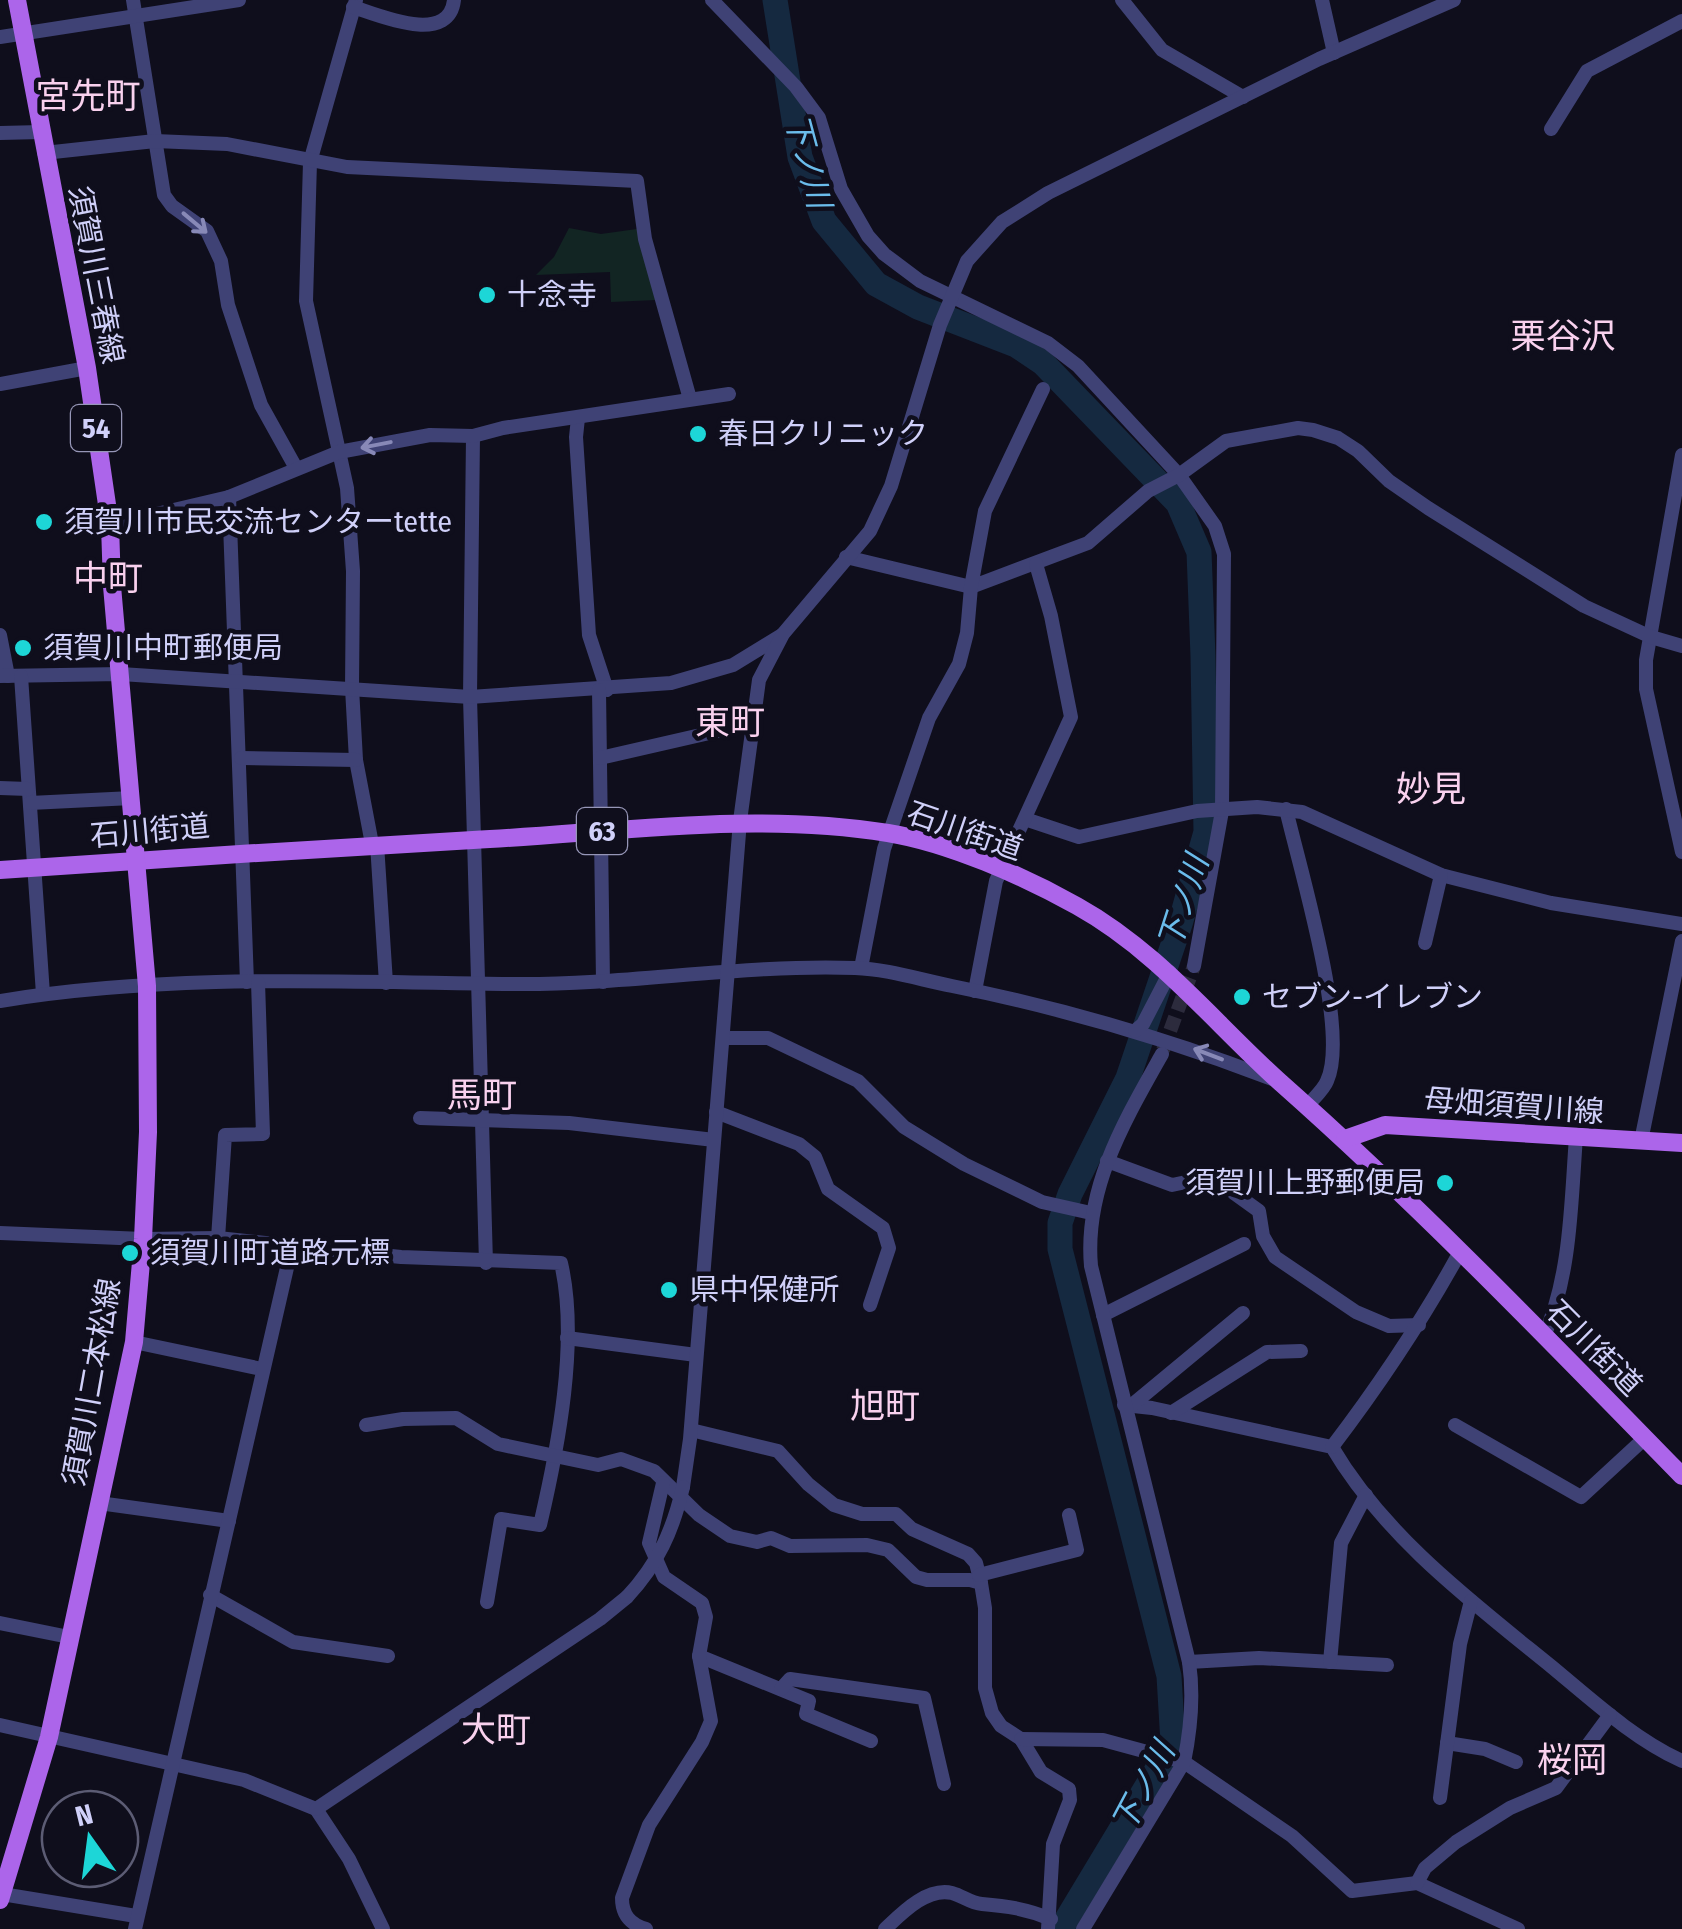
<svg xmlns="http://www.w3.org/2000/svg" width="1682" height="1929" viewBox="0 0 1682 1929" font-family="'Fira Sans Condensed','Noto Sans JP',sans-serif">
	<rect width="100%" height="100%" fill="#0f0e1c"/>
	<path fill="#122523" d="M569,228L601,234L644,228L656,300L611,302L610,272L536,275L554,257Z"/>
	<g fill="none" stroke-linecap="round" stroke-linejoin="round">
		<path stroke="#152940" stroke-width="25" d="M775,0L800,157L824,221L876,284L918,307L1016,345L1043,363L1178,503L1199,552L1203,656L1206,832L1180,924L1128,1078L1070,1194L1060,1223V1249L1169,1676L1173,1743L1061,1929"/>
		<path stroke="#2c2b3d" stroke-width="14" stroke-dasharray="14 7" stroke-linecap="butt" d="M1163,1050L1194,966"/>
		<g stroke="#3f4275" stroke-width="14">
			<path d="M133,0L164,195L172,206L207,231L221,261L228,305L261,405L296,468"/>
			<path d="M356,0L310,162L306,301L347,488L353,571L352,688L356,760L372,844"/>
			<path d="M712,0L796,87L819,118L841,189L868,236L884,254L920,281L1048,343L1078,366L1179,475L1215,526L1224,554L1222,811L1194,966"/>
			<path d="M1122,0L1162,50L1243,97"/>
			<path d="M1322,0L1334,53"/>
			<path d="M353,7C378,15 449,46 454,0"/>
			<path d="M0,37L239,0"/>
			<path d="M1551,129L1587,71L1682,21"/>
			<path d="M0,133L41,132"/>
			<path d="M44,153L155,141L227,144L347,167L637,181L645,239L690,399"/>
			<path d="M0,384L87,368"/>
			<path d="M578,418L576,437L589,635L607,690"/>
			<path d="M473,436L470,697L486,1263"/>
			<path d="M1682,455L1646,660V689L1682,852"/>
			<path d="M229,497L247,982"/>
			<path d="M110,525L229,497L339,452L430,435L473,436L503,428L729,394"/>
			<path d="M846,557L971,587L1088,543L1148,491L1179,475L1226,441L1298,428L1313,430L1338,438L1358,451L1389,481L1428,508L1584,606L1651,637L1682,646"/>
			<path d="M0,635L8,676"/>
			<path d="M0,676L121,674L470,697L671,683L733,665L782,635"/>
			<path d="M21,676L43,994"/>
			<path d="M599,690L603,982"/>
			<path d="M241,758L356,760"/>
			<path d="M600,758L753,723"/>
			<path d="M0,788L28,789"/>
			<path d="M30,803L132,798"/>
			<path d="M1286,809C1299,866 1350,1032 1327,1081C1324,1089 1314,1098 1308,1105"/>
			<path d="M1025,819L1079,837L1197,811L1257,807L1302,812L1441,875L1551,903L1682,924"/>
			<path d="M377,844L386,983"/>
			<path d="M1425,943L1441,875"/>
			<path d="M861,968L884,849L929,718L959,664L967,633L971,587L985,511L1043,389"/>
			<path d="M975,991L996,881L1071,717L1051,616L1036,564"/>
			<path d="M0,1001C169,973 344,982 515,984C629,985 741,964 855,968C887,969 921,980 952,986C1062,1008 1168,1039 1272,1079"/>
			<path d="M1135,1031L1143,1024L1170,972"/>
			<path d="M723,1038H768L858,1081L904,1127L964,1164L1042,1202L1091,1213"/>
			<path d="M716,1112L799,1144L815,1157L828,1189L883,1228L889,1248L870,1305"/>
			<path d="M420,1118L569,1123L714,1140"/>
			<path d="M1641,1141L1682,941"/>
			<path d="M1107,1161L1172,1185L1219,1175L1234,1193L1259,1211L1263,1236L1275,1257L1356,1312L1389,1326L1419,1325"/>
			<path d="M0,1233L143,1239L218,1238L401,1257L561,1263C579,1341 558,1448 540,1525L501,1519L487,1602"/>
			<path d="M218,1238L225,1135L263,1134L258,982"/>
			<path d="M1103,1315L1244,1244"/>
			<path d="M1544,1336C1571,1276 1571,1202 1576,1137"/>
			<path d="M567,1338L696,1355"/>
			<path d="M134,1342L262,1369"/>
			<path d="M1124,1405L1152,1408L1332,1447C1385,1537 1472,1602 1552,1667C1593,1701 1634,1739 1682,1761"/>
			<path d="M1132,1405L1243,1313"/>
			<path d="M1171,1413L1267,1352L1301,1351"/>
			<path d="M366,1425L403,1419L456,1418L498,1444L598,1465L621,1459L654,1471L699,1515L730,1536L757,1542L771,1538L790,1546L867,1545L888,1550L916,1577L927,1580H970L981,1583L985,1608V1688L992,1713L1001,1726L1021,1739L1041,1772L1069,1789L1070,1800L1053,1844L1048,1929"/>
			<path d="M1455,1425L1581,1497L1645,1438"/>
			<path d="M691,1430L778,1451L808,1484L834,1505L862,1514H896L912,1529L968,1554L976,1563L981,1583"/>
			<path d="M1332,1447C1380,1384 1422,1321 1460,1252"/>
			<path d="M683,1487L690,1439L740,821L759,680L783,634L870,531L891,486L940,325L967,261L1002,222L1048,193L1319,59L1454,0"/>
			<path d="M99,1503L229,1521"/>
			<path d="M979,1575L1077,1550L1069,1515"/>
			<path d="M210,1595L293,1642L388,1656"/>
			<path d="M0,1623L69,1637"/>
			<path d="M699,1656L809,1701L806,1714L871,1741"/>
			<path d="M1189,1662L1259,1658L1387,1665"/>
			<path d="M1330,1662L1341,1543L1366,1495"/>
			<path d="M781,1689L790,1679L924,1698L944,1784"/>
			<path d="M0,1725L244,1780L316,1809L349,1859L383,1929"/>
			<path d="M1021,1739L1103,1740L1184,1762L1292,1836L1352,1891L1417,1883L1518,1929"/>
			<path d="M1447,1743L1485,1749L1516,1762"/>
			<path d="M1440,1798L1460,1644L1471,1601"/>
			<path d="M316,1809L600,1619L627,1597"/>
			<path d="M1417,1883L1425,1868L1456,1842L1510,1808L1556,1788L1610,1715"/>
			<path d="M2,1894L136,1916"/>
			<path d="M135,1929L292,1246"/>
			<path d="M646,1929C630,1924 622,1915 622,1898L649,1825L702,1742L711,1721L699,1656L706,1617L702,1603L664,1577L649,1543L663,1483"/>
			<path d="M885,1929C902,1913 927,1887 952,1893C963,1896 970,1903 982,1904C1007,1906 1027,1909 1051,1919"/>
			<path d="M1083,1929L1184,1762C1191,1728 1194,1696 1189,1662L1091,1266C1084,1188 1125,1120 1162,1054"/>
		</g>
		<g stroke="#ac65ea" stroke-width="18">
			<path d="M0,870C158,859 315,849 473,840C612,833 750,811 888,833C949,843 1023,876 1077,906C1158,951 1214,1023 1281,1083C1421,1207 1551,1342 1682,1476"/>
			<path d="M1345,1139L1385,1125L1682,1143"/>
			<path d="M0,1900L49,1737L134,1342L143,1239L148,1132L147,986L112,586L110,525L87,368L17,0"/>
		</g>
		<path stroke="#3f4275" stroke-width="14" d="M627,1597C658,1564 673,1530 683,1487"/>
	</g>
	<defs><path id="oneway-shaft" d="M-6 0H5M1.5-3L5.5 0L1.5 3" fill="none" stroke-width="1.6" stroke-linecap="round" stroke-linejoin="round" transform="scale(2.5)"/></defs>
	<g stroke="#8889b7">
		<use href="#oneway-shaft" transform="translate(195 223) rotate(40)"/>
		<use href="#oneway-shaft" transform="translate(376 445) rotate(169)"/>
		<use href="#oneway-shaft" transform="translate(1208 1054) rotate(-159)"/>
	</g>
	<g fill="#1dd6d7" stroke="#0f0e1c" stroke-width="4">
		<circle cx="487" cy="295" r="10"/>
		<circle cx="698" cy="434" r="10"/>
		<circle cx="44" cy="522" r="10"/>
		<circle cx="23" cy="648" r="10"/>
		<circle cx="1242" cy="997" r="10"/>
		<circle cx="1445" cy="1183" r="10"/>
		<circle cx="130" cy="1253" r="10"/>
		<circle cx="669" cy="1290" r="10"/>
	</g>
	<g text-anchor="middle" stroke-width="9" stroke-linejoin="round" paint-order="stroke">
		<g fill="#0f0e1c" stroke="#9696b7" stroke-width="2.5">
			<rect x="71" y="405" width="50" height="46" rx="8"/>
			<rect x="577" y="808" width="50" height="46" rx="8"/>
		</g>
		<g font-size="28" font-weight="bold" fill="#d0d0f9">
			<text x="96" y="438">54</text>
			<text x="602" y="841">63</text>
		</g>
		<g font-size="30" fill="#d0d0f9" stroke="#0f0e1c">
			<text transform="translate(96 275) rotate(79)" y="10">須賀川三春線</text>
			<text transform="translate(150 831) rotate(-5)" y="10">石川街道</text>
			<text transform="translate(965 831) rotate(19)" y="10">石川街道</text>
			<text transform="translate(1514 1106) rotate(4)" y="10">母畑須賀川線</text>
			<text transform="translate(1594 1348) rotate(45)" y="10">石川街道</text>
			<text transform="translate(92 1382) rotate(-80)" y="10">須賀川二本松線</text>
		</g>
		<g font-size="30" fill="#d0d0f9" stroke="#0f0e1c" text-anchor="start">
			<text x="507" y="305">十念寺</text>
			<text x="718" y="444">春日クリニック</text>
			<text x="64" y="532">須賀川市民交流センターtette</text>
			<text x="43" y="658">須賀川中町郵便局</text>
			<text x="1262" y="1007">セブン-イレブン</text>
			<text x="1425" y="1193" text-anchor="end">須賀川上野郵便局</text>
			<text x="150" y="1263">須賀川町道路元標</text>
			<text x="689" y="1300">県中保健所</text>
		</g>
		<g font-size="32" font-style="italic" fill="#6bbceb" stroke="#0f0e1c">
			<text transform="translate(808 161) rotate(75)" y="11">下ノ川</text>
			<text transform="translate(1183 902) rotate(-72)" y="11">下ノ川</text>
			<text transform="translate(1143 1787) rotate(-62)" y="11">下ノ川</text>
		</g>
		<g font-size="35" fill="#f9d1ee" stroke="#0f0e1c">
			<text x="88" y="108">宮先町</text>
			<text x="1563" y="348">栗谷沢</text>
			<text x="108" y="590">中町</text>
			<text x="730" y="734">東町</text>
			<text x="1431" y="801">妙見</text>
			<text x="482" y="1107">馬町</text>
			<text x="885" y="1418">旭町</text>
			<text x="496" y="1742">大町</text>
			<text x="1572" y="1772">桜岡</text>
		</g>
	</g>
	<g transform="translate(90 1839) rotate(346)"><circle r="48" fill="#0f0e1c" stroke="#5c5c74" stroke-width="2.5"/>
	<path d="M0-8L18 38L0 25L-18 38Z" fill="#1dd6d7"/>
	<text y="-15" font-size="28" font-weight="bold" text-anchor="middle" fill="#d0d0f9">N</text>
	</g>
</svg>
